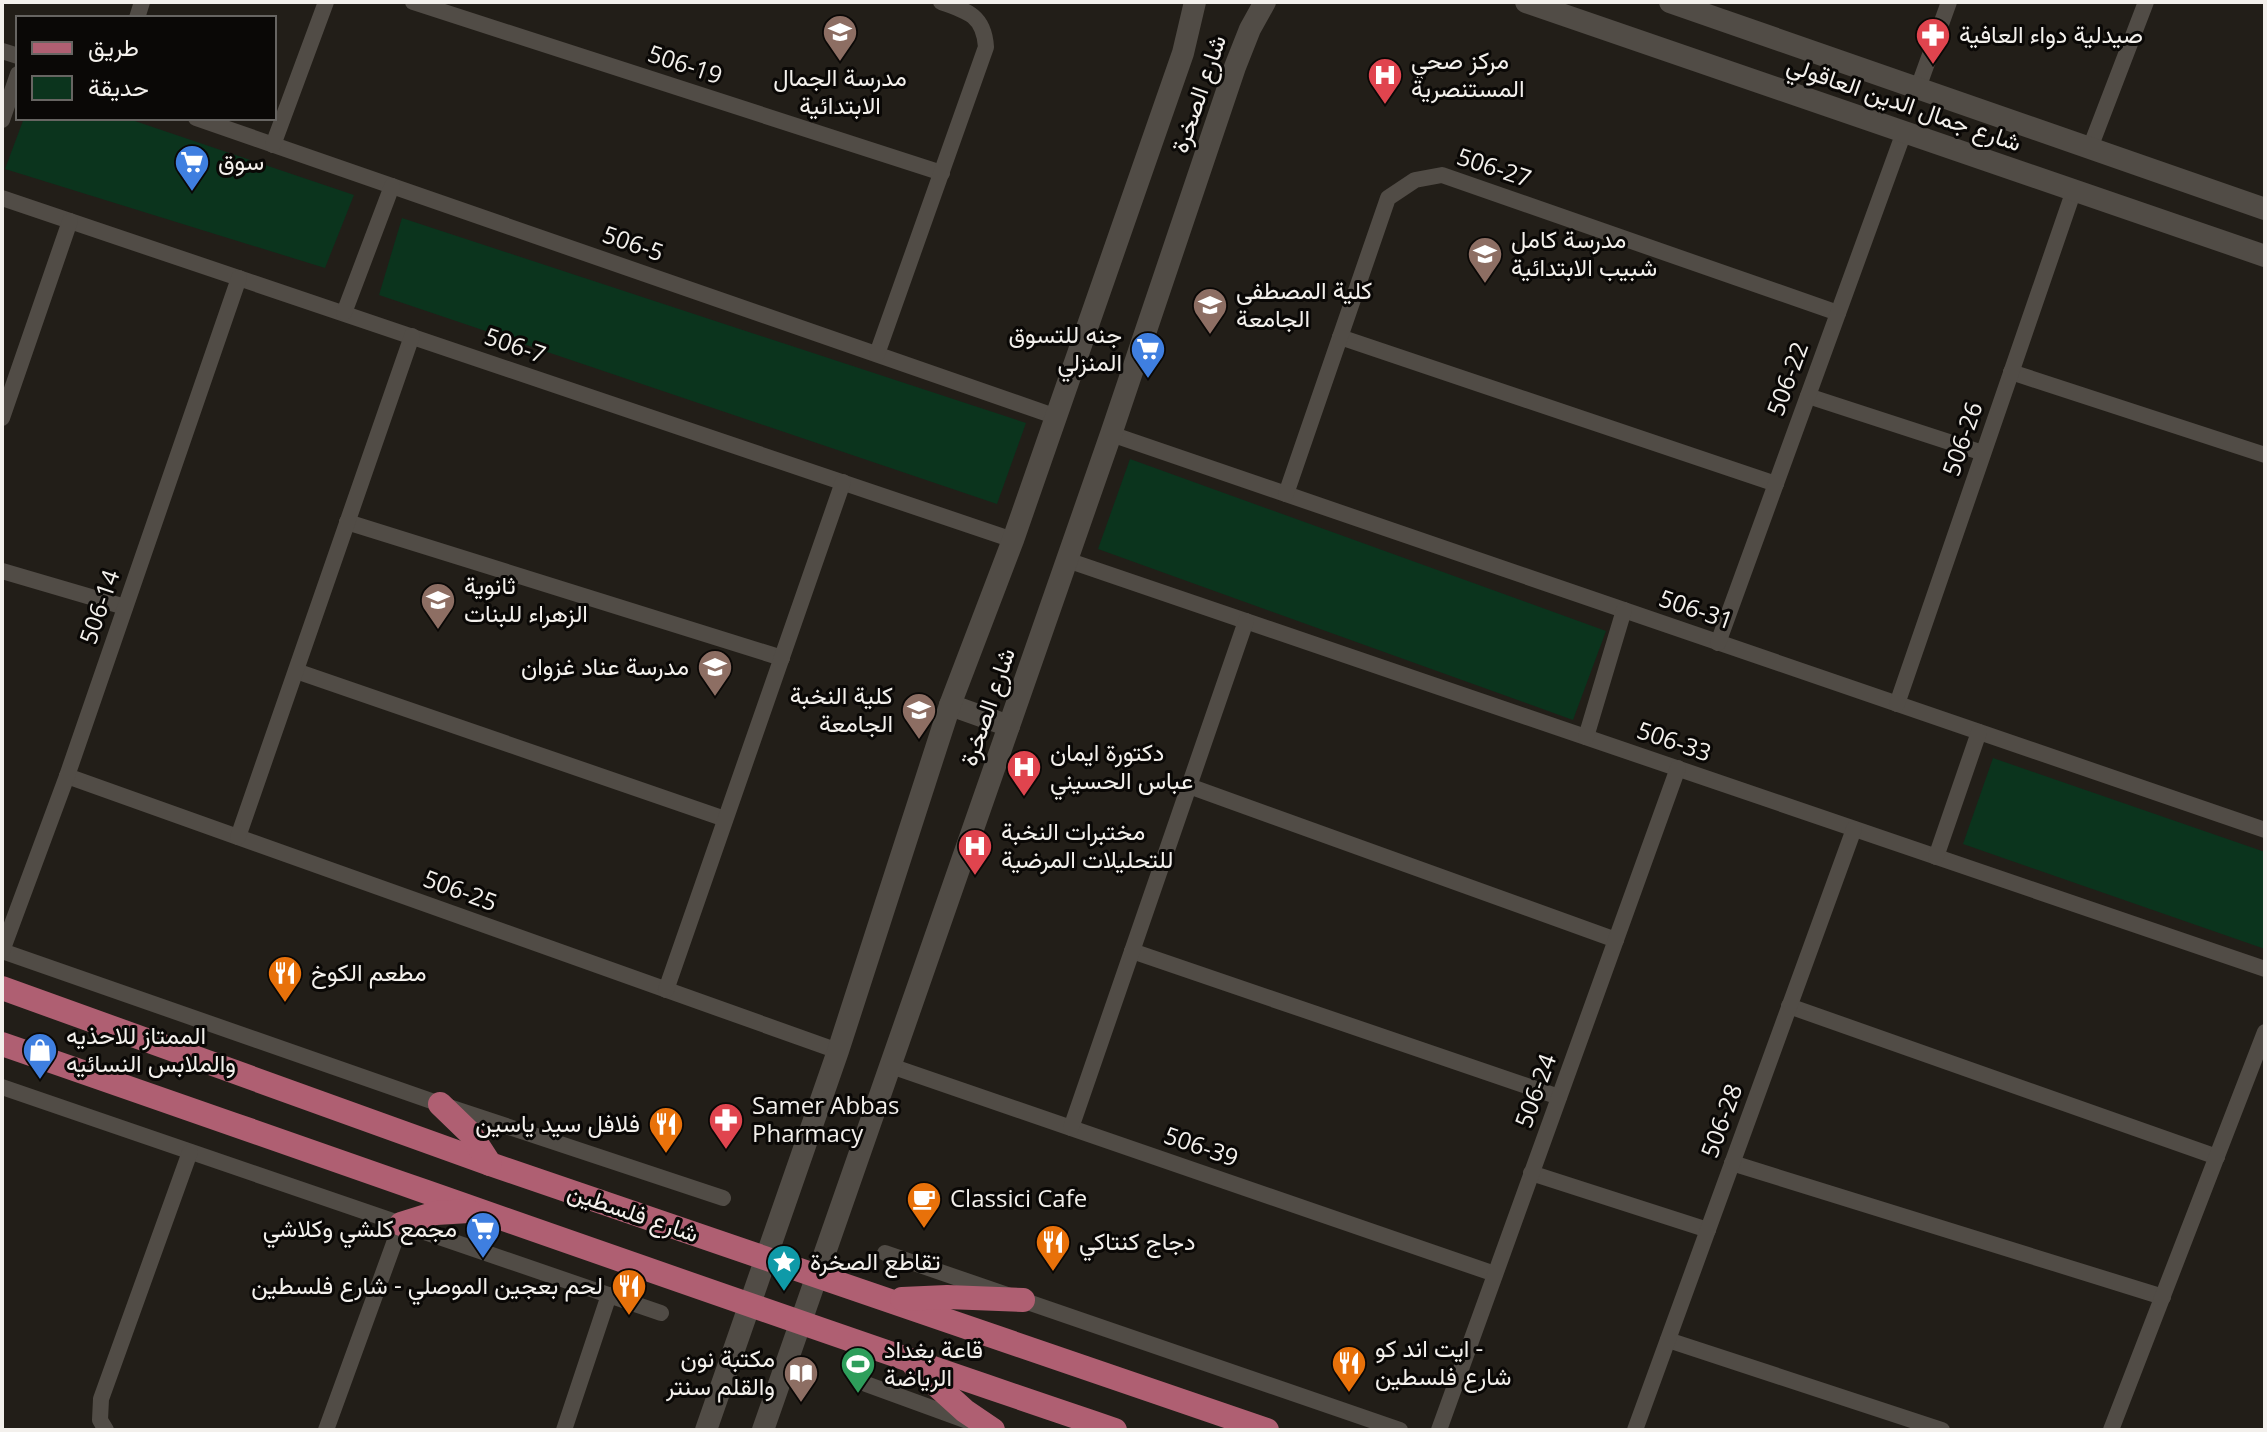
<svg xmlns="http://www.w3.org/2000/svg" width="2267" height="1432" viewBox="0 0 2267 1432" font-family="'Open Sans',Vazirmatn,sans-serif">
	<rect width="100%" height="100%" fill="#221e18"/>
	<g fill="#0b341d">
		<path d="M24,118H126L354,195L325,268L5,169Z"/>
		<path d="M402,218L1026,423L997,504L379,295Z"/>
		<path d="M1130,459L1606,631L1573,720L1098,549Z"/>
		<path d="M1993,758L2265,852V949L1963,844Z"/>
	</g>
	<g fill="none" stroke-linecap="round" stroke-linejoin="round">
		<g stroke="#514c46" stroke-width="16">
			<path d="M413,2L942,173"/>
			<path d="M137,18L142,2"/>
			<path d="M2,51L18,56"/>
			<path d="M1918,88L1949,2"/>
			<path d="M196,118L1054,416"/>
			<path d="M2,120L18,74"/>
			<path d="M273,145L326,2"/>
			<path d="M2090,148L2146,2"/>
			<path d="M2,198L1013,540"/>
			<path d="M344,313L392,186"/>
			<path d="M1340,337L1776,484"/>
			<path d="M877,354L986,47C984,16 968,11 941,2"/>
			<path d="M2011,372L2265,455"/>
			<path d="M1808,396L1983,453"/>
			<path d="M2,418L70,221"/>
			<path d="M1111,434L2265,830"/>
			<path d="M1286,494L1388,198L1415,180L1442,175L1838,313"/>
			<path d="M347,522L782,658"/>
			<path d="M1067,560L2265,969"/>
			<path d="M2,571L125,607"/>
			<path d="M1718,643L1904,132"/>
			<path d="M296,671L725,819"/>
			<path d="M1897,704L2074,190"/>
			<path d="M1586,737L1624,610"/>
			<path d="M67,776L838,1051"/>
			<path d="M1189,786L1616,940"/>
			<path d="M238,837L412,336"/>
			<path d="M1936,857L1979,732"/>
			<path d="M2,951L440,1104L723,1198"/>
			<path d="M2,951L67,776L239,278"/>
			<path d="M1132,951L1559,1097"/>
			<path d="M666,990L843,482"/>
			<path d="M1789,1006L2217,1157"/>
			<path d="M891,1066L1495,1274"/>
			<path d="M2,1087L661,1313"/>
			<path d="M1071,1128L1246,621"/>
			<path d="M1732,1163L2163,1297"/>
			<path d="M1531,1173L1708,1230"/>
			<path d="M885,1253L1400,1430"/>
			<path d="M1668,1340L1942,1430"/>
			<path d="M866,1384L973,1423"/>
			<path d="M106,1430L100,1420L101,1399L190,1152"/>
			<path d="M326,1430L401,1224"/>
			<path d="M564,1430L609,1295"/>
			<path d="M1439,1430L1678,768"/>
			<path d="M1635,1430L1854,829"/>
			<path d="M2111,1430L2265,1032"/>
		</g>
		<g stroke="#514c46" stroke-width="22">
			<path d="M1526,2L2265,256"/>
			<path d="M1670,2L2265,209"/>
			<path d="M950,705L1009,726"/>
			<path d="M706,1430L838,1051L950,705L1013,540L1183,53L1195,2"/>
			<path d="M763,1430L1111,434L1235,67L1250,29L1265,2"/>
		</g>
		<g stroke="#af5f72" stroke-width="24">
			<path d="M2,988L490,1164L1267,1430"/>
			<path d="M2,1044C373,1172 743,1305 1115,1430"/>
			<path d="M440,1104L470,1133L490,1164"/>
			<path d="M401,1224L436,1213L469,1211"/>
			<path d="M902,1299L947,1297L1023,1300"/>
			<path d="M914,1365L965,1411L993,1430"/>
		</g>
	</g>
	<defs>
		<g id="school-pin" transform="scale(1.8)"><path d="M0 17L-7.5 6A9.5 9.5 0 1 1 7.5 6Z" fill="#8d6e63" stroke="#0a0806"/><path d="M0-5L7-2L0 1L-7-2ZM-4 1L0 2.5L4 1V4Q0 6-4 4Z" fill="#fff"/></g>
		<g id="pharmacy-pin" transform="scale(1.8)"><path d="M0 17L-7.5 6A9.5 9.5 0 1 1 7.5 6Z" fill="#e0444e" stroke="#0a0806"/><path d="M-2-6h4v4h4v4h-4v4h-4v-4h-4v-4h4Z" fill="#fff"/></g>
		<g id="hospital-pin" transform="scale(1.8)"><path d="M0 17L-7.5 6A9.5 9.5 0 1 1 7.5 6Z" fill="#e0444e" stroke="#0a0806"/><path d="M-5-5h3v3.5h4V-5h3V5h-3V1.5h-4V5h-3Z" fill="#fff"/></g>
		<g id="supermarket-pin" transform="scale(1.8)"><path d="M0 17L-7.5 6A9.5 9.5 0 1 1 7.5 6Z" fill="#3f7fe0" stroke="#0a0806"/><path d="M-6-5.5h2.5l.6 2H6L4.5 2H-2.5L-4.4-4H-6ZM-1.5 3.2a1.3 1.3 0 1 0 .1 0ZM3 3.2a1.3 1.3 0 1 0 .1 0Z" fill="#fff"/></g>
		<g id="university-pin" transform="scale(1.8)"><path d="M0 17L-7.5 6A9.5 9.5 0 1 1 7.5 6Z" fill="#8d6e63" stroke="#0a0806"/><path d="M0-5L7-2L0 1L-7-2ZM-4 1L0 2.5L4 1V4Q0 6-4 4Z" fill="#fff"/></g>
		<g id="restaurant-pin" transform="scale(1.8)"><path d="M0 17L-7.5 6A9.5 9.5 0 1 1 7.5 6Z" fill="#e8710a" stroke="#0a0806"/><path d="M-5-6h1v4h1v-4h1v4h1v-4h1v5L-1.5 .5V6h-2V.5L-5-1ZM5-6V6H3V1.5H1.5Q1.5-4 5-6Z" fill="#fff"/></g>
		<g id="shop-pin" transform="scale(1.8)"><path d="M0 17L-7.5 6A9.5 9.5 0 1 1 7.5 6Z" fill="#3f7fe0" stroke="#0a0806"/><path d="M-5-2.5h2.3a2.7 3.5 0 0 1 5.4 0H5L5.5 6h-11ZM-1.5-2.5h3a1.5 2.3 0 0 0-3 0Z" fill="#fff"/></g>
		<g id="cafe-pin" transform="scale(1.8)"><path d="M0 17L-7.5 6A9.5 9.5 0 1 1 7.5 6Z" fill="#e8710a" stroke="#0a0806"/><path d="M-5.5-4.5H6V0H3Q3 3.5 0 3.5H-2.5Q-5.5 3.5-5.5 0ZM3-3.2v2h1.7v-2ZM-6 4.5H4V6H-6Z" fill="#fff"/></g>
		<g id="sight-pin" transform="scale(1.8)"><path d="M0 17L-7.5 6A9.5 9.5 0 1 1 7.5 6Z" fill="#0f9aa8" stroke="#0a0806"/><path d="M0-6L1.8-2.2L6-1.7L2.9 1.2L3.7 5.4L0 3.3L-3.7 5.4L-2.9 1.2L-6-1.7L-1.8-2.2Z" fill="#fff"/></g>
		<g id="stadium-pin" transform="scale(1.8)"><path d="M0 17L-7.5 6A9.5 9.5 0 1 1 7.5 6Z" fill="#2e9e5b" stroke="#0a0806"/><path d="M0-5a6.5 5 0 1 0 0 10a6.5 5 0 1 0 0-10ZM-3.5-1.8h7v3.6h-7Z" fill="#fff"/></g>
		<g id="library-pin" transform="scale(1.8)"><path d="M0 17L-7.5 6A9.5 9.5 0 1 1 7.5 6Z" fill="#8d6e63" stroke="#0a0806"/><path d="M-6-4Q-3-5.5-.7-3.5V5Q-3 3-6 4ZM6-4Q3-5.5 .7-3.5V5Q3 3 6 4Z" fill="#fff"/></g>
	</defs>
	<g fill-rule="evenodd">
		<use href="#school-pin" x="840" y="32"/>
		<use href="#pharmacy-pin" x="1933" y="35"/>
		<use href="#hospital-pin" x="1385" y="75"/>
		<use href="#supermarket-pin" x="192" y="162"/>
		<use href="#school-pin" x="1485" y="254"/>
		<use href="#university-pin" x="1210" y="305"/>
		<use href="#supermarket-pin" x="1148" y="349"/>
		<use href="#school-pin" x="438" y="600"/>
		<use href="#school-pin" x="715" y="667"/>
		<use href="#school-pin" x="919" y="710"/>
		<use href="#hospital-pin" x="1024" y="767"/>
		<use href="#hospital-pin" x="975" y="846"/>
		<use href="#restaurant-pin" x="285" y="973"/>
		<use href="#shop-pin" x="40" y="1050"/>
		<use href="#pharmacy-pin" x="726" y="1120"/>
		<use href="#restaurant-pin" x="666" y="1124"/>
		<use href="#cafe-pin" x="924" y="1199"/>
		<use href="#supermarket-pin" x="483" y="1229"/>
		<use href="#restaurant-pin" x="1053" y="1242"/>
		<use href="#sight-pin" x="784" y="1262"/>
		<use href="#restaurant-pin" x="629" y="1286"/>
		<use href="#restaurant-pin" x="1349" y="1363"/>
		<use href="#stadium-pin" x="858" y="1364"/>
		<use href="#library-pin" x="801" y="1373"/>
	</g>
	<g text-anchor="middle" stroke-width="6" stroke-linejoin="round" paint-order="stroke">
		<g font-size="24" fill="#f3f0ec" stroke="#0a0806" text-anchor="start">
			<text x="1959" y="43">صيدلية دواء العافية</text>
			<text x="1411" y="69">مركز صحي<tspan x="1411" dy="28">المستنصرية</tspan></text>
			<text x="840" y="86" text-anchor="middle">مدرسة الجمال<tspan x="840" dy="28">الابتدائية</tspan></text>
			<text x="218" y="170">سوق</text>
			<text x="1511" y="248">مدرسة كامل<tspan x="1511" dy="28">شبيب الابتدائية</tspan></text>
			<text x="1236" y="299">كلية المصطفى<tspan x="1236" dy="28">الجامعة</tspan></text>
			<text x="1122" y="343" text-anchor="end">جنه للتسوق<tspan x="1122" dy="28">المنزلي</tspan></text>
			<text x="464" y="594">ثانوية<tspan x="464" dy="28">الزهراء للبنات</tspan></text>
			<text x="689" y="675" text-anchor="end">مدرسة عناد غزوان</text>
			<text x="893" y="704" text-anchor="end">كلية النخبة<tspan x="893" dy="28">الجامعة</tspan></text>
			<text x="1050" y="761">دكتورة ايمان<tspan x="1050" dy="28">عباس الحسيني</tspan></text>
			<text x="1001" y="840">مختبرات النخبة<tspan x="1001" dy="28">للتحليلات المرضية</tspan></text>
			<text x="311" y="981">مطعم الكوخ</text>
			<text x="66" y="1044">الممتاز للاحذيه<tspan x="66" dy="28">والملابس النسائيه</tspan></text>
			<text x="752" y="1114">Samer Abbas<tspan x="752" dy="28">Pharmacy</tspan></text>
			<text x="640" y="1132" text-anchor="end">فلافل سيد ياسين</text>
			<text x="950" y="1207">Classici Cafe</text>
			<text x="457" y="1237" text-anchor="end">مجمع كلشي وكلاشي</text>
			<text x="1079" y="1250">دجاج كنتاكي</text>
			<text x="810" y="1270">تقاطع الصخرة</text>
			<text x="603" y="1294" text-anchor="end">لحم بعجين الموصلي - شارع فلسطين</text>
			<text x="1375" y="1357">ايت اند كو -<tspan x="1375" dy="28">شارع فلسطين</tspan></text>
			<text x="884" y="1358">قاعة بغداد<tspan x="884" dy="28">الرياضة</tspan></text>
			<text x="775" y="1367" text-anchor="end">مكتبة نون<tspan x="775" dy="28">والقلم سنتر</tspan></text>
		</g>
		<g font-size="24" fill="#f3f0ec" stroke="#0a0806">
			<text transform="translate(685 65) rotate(18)" y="8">506-19</text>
			<text transform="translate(1199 94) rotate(-71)" y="8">شارع الصخرة</text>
			<text transform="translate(1904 104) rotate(19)" y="8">شارع جمال الدين العاقولي</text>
			<text transform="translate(1494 168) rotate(18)" y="8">506-27</text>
			<text transform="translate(633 244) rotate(19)" y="8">506-5</text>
			<text transform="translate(515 346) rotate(19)" y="8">506-7</text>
			<text transform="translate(1788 379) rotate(-70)" y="8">506-22</text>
			<text transform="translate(1963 439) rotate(-71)" y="8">506-26</text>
			<text transform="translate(100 607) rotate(-71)" y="8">506-14</text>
			<text transform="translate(1696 610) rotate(19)" y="8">506-31</text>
			<text transform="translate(988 707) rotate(-71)" y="8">شارع الصخرة</text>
			<text transform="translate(1674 742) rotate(19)" y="8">506-33</text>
			<text transform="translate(460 891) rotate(20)" y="8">506-25</text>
			<text transform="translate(1536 1091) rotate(-70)" y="8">506-24</text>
			<text transform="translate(1722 1121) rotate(-70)" y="8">506-28</text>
			<text transform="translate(1201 1147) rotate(19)" y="8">506-39</text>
			<text transform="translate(633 1213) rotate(19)" y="8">شارع فلسطين</text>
		</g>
	</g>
	<rect width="2267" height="1432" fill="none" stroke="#f3f0ec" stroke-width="8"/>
	<rect x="16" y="16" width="260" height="104" fill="#0a0806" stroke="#676562" stroke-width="2"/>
	<rect x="32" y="42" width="40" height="12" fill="#af5f72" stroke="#676562" stroke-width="2"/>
	<text x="88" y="56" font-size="24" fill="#f3f0ec">طريق</text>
	<rect x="32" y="76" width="40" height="24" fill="#0b341d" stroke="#676562" stroke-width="2"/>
	<text x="88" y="96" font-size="24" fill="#f3f0ec">حديقة</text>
</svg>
